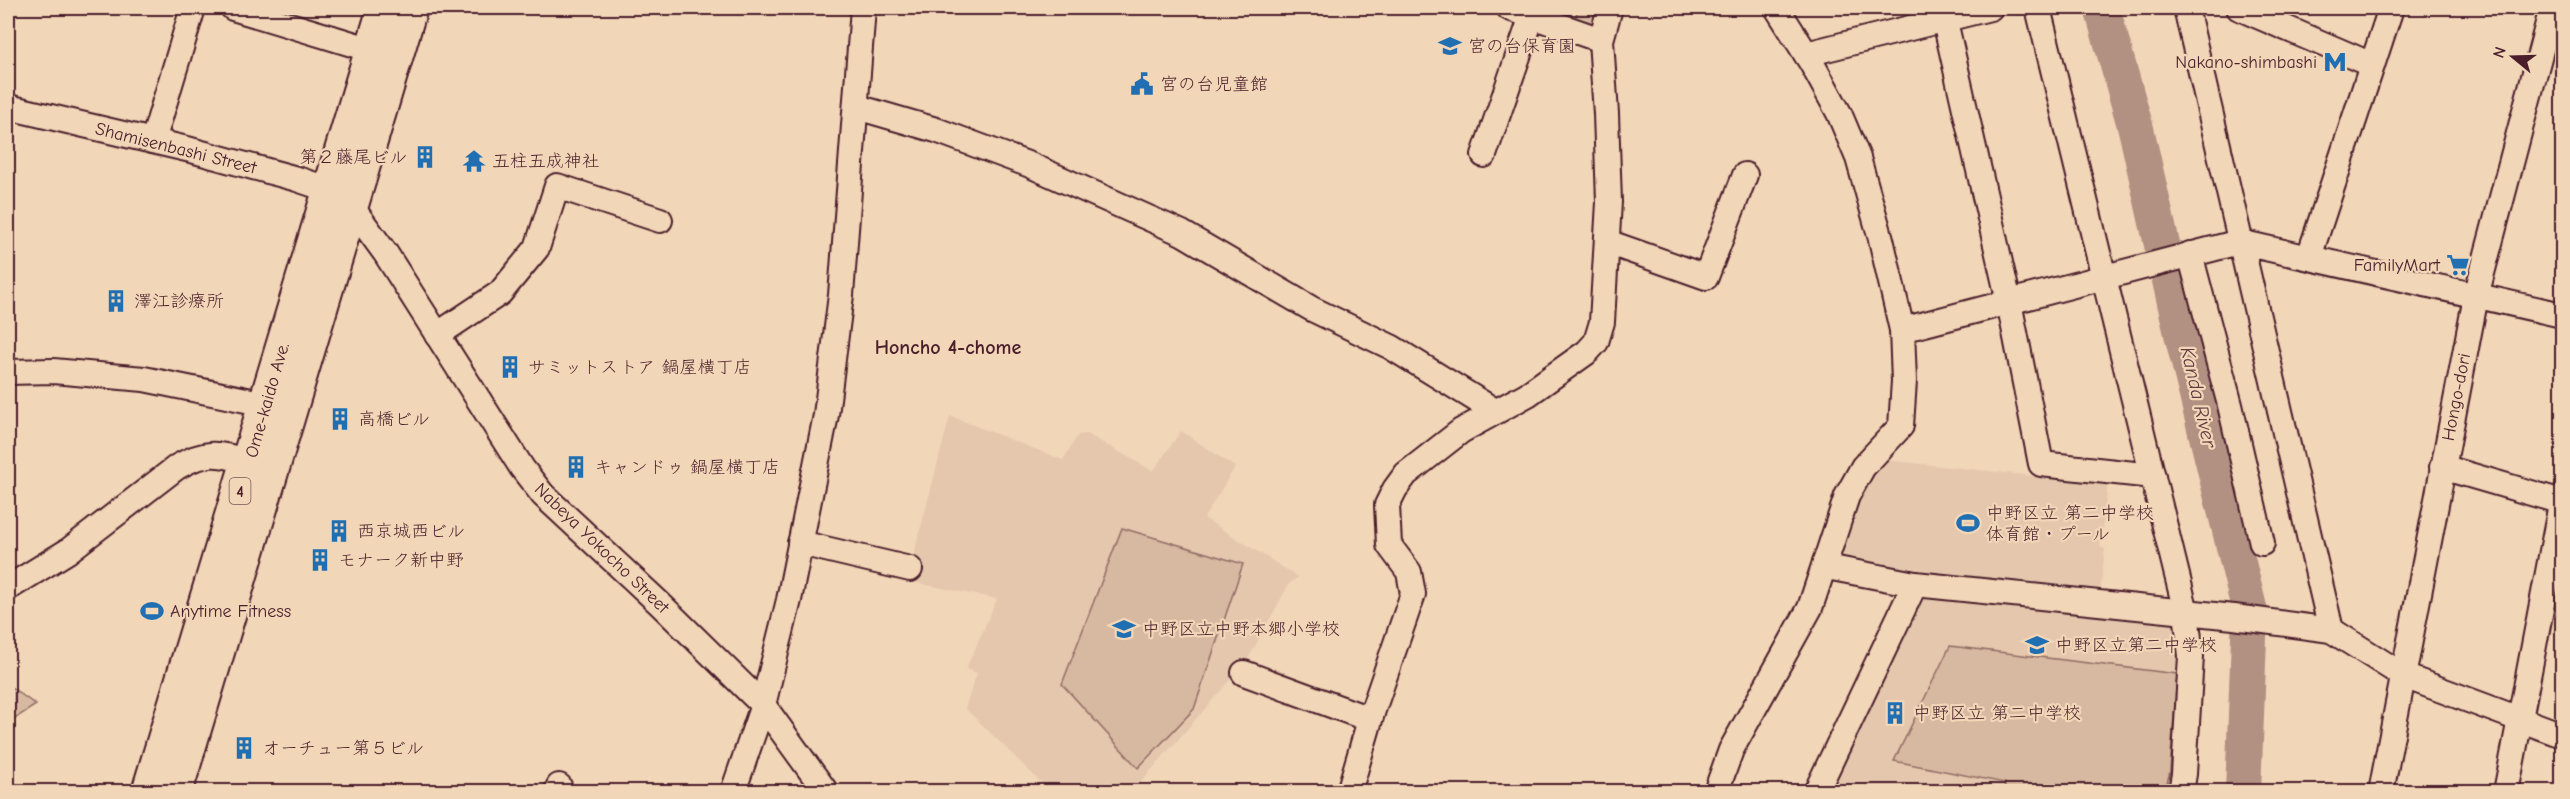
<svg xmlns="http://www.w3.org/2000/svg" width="2570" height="799" viewBox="0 0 2570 799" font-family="'Comic Neue','Klee One',sans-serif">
	<rect width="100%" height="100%" fill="#f2d6b8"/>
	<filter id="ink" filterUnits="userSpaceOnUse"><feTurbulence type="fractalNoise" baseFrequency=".0167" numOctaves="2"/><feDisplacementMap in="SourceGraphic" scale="12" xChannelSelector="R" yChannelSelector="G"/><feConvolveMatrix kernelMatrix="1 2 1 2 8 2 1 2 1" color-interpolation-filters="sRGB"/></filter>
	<g filter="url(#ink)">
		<g fill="#e4c7ad">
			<path d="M950,416L1063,460L1078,435L1087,434L1153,471L1181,431L1235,467L1204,518L1298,577L1289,584L1248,659L1239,660L1231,679L1132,792L1050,791L965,708L977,673L966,669L997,599L907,581Z"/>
			<path d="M1885,460L2108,484L2100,547L2105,549L2100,593L2178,623L2180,667L2172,791L1829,792L1918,595L1834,560L1854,502L1871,472Z"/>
		</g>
		<g fill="#d7b8a0" stroke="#906c66" stroke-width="1.5">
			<path d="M1578,8H1599L1593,26L1575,20Z"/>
			<path d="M1122,528L1243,564L1194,709L1138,768L1062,684Z"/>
			<path d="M1950,646L2177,674L2170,771L2165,791H2004L2005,783L1894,761Z"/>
			<path d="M8,685L36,705L8,723Z"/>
		</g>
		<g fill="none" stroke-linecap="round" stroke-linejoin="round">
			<path stroke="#b29082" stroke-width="36" d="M2102,8L2136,129L2183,338L2250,612L2243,792"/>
			<g stroke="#4a1f2b" stroke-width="28">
				<g id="minor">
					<path d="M233,8L372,50"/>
					<path d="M1509,8L1601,40"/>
					<path d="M1942,8L2009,302L2041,464L2153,476"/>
					<path d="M2038,8L2186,612L2191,656L2184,774L2181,792"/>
					<path d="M2186,8L2331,630"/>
					<path d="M2239,8L2372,65"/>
					<path d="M1806,54L1990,8"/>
					<path d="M8,107L191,150L297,179L336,192L351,206L386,254L522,468L543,495L659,603L763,705L826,792"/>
					<path d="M857,107L936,130L1030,165L1182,233L1312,309L1391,347L1495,411"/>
					<path d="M153,141L193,8"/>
					<path d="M1484,155L1532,16"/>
					<path d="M1607,242L1706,277L1745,175"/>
					<path d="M2190,254L2230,405L2262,543"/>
					<path d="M2309,257L2391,8"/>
					<path d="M1902,330L2239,242L2562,315"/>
					<path d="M437,335L500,293L537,248L557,186L660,220"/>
					<path d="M8,372L53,371L144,379L266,404"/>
					<path d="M2442,467L2562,502"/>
					<path d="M800,543L910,569"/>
					<path d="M1825,562L1832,568L1915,584L2234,617L2331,630L2404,676L2562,735"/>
					<path d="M8,588L68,551L177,467C205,451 218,452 249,462"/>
					<path d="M1244,673L1361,716L1372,713"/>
					<path d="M556,792L559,786"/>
					<path d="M733,792L763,705L789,600L826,415L841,295L863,8"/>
					<path d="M1349,792L1372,713L1413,594L1409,572L1389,545L1387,505L1395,489L1406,474L1461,431L1528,394L1587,352L1596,342L1602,322L1609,202L1606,114L1601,40L1610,8"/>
					<path d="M1716,792L1731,750L1810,608L1847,496L1863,467L1901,426L1904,381L1902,330L1881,239L1858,158L1839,113L1811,62L1777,8"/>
					<path d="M1816,792L1915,584"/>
					<path d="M2381,792L2476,296L2552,8"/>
					<path d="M2506,792L2562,499"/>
				</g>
			</g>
			<g stroke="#4a1f2b" stroke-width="36">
				<g id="major">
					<path d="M148,792L384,8"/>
					<path d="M176,792L411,8"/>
				</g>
			</g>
			<use href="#minor" stroke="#f2d6b8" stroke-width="24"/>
			<use href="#major" stroke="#f2d6b8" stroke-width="32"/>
		</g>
	</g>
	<defs>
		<g id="school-bare" transform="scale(1.8)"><path d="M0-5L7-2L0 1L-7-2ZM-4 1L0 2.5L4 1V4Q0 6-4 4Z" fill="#1f6fb2" stroke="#f2d6b8" stroke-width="2.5" paint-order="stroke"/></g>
		<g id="metro-bare" transform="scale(1.8)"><path d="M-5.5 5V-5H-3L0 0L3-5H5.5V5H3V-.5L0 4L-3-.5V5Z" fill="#1f6fb2" stroke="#f2d6b8" stroke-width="2.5" paint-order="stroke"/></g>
		<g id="civic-bare" transform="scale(1.8)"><path d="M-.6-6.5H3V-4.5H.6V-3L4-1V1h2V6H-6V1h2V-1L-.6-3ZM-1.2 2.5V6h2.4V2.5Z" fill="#1f6fb2" stroke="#f2d6b8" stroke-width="2.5" paint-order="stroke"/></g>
		<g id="building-bare" transform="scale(1.8)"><path d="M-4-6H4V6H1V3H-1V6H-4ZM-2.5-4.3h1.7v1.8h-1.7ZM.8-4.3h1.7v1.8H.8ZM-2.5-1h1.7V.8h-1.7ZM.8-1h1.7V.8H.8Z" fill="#1f6fb2" stroke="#f2d6b8" stroke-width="2.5" paint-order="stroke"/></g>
		<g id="temple-bare" transform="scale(1.8)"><path d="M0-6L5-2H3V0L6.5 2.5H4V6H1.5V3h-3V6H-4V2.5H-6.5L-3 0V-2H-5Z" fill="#1f6fb2" stroke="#f2d6b8" stroke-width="2.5" paint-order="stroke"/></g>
		<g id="supermarket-bare" transform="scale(1.8)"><path d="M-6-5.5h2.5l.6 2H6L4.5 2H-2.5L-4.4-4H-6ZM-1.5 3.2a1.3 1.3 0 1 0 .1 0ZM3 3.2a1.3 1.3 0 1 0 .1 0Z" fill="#1f6fb2" stroke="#f2d6b8" stroke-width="2.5" paint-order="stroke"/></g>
		<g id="stadium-bare" transform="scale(1.8)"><path d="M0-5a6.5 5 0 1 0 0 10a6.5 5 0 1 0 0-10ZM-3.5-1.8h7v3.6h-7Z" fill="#1f6fb2" stroke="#f2d6b8" stroke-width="2.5" paint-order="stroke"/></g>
	</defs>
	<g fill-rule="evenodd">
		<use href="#school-bare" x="1450" y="46"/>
		<use href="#metro-bare" x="2335" y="62"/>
		<use href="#civic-bare" x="1142" y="84"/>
		<use href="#building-bare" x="425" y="157"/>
		<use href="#temple-bare" x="474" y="161"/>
		<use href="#supermarket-bare" x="2458" y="265"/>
		<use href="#building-bare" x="116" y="301"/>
		<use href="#building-bare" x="510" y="367"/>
		<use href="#building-bare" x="340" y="419"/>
		<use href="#building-bare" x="576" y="467"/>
		<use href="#stadium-bare" x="1968" y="523"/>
		<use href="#building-bare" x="339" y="531"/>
		<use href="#building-bare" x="320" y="560"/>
		<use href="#stadium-bare" x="152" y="611"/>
		<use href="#school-bare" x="1124" y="629"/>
		<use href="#school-bare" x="2037" y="645"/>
		<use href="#building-bare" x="1895" y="713"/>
		<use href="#building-bare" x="244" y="748"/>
	</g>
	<g text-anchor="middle" stroke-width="4.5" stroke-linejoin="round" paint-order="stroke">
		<rect fill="#f2d6b8" stroke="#7c5655" stroke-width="1.5" x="229.5" y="478" width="21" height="26" rx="4.5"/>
		<g font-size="16" font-weight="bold" fill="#4a1f2b">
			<text x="240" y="497">4</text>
		</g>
		<g font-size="18" fill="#4a1f2b" stroke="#f2d6b8" text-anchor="start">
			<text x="1468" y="52">宮の台保育園</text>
			<text x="2317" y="68" text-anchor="end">Nakano-shimbashi</text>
			<text x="1160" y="90">宮の台児童館</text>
			<text x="407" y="163" text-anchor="end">第２藤尾ビル</text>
			<text x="492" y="167">五柱五成神社</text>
			<text x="2440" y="271" text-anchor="end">FamilyMart</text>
			<text x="134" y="307">澤江診療所</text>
			<text x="528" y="373">サミットストア 鍋屋横丁店</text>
			<text x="358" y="425">高橋ビル</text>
			<text x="594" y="473">キャンドゥ 鍋屋横丁店</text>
			<text x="1986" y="519">中野区立 第二中学校<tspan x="1986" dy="21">体育館・プール</tspan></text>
			<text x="357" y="537">西京城西ビル</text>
			<text x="338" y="566">モナーク新中野</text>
			<text x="170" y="617">Anytime Fitness</text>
			<text x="1142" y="635">中野区立中野本郷小学校</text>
			<text x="2055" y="651">中野区立第二中学校</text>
			<text x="1913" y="719">中野区立 第二中学校</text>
			<text x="262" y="754">オーチュー第５ビル</text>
		</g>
		<g font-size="18" fill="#4a1f2b" stroke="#f2d6b8">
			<text transform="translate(176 148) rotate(14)" y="6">Shamisenbashi Street</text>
			<text transform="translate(2456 397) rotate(-79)" y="6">Hongo-dori</text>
			<text transform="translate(267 400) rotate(-74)" y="6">Ome-kaido Ave.</text>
			<text transform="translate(602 548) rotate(44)" y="6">Nabeya Yokocho Street</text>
		</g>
		<g font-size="20" font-weight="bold" fill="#4a1f2b" stroke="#f2d6b8">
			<text x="948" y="354">Honcho 4-chome</text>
		</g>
		<g font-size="20" font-style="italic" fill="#643b41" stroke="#f2d6b8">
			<text transform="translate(2199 397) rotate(77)" y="7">Kanda River</text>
		</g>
	</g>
	<rect width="2570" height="799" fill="none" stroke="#f2d6b8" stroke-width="30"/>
	<rect x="15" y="15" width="2540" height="769" fill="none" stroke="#4a1f2b" stroke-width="2" filter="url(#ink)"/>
	<g transform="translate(2513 57) rotate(289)" stroke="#f2d6b8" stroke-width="4.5" paint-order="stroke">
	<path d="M0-4.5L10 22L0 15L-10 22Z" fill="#4a1f2b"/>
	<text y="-9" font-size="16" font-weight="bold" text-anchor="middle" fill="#4a1f2b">N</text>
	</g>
</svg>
